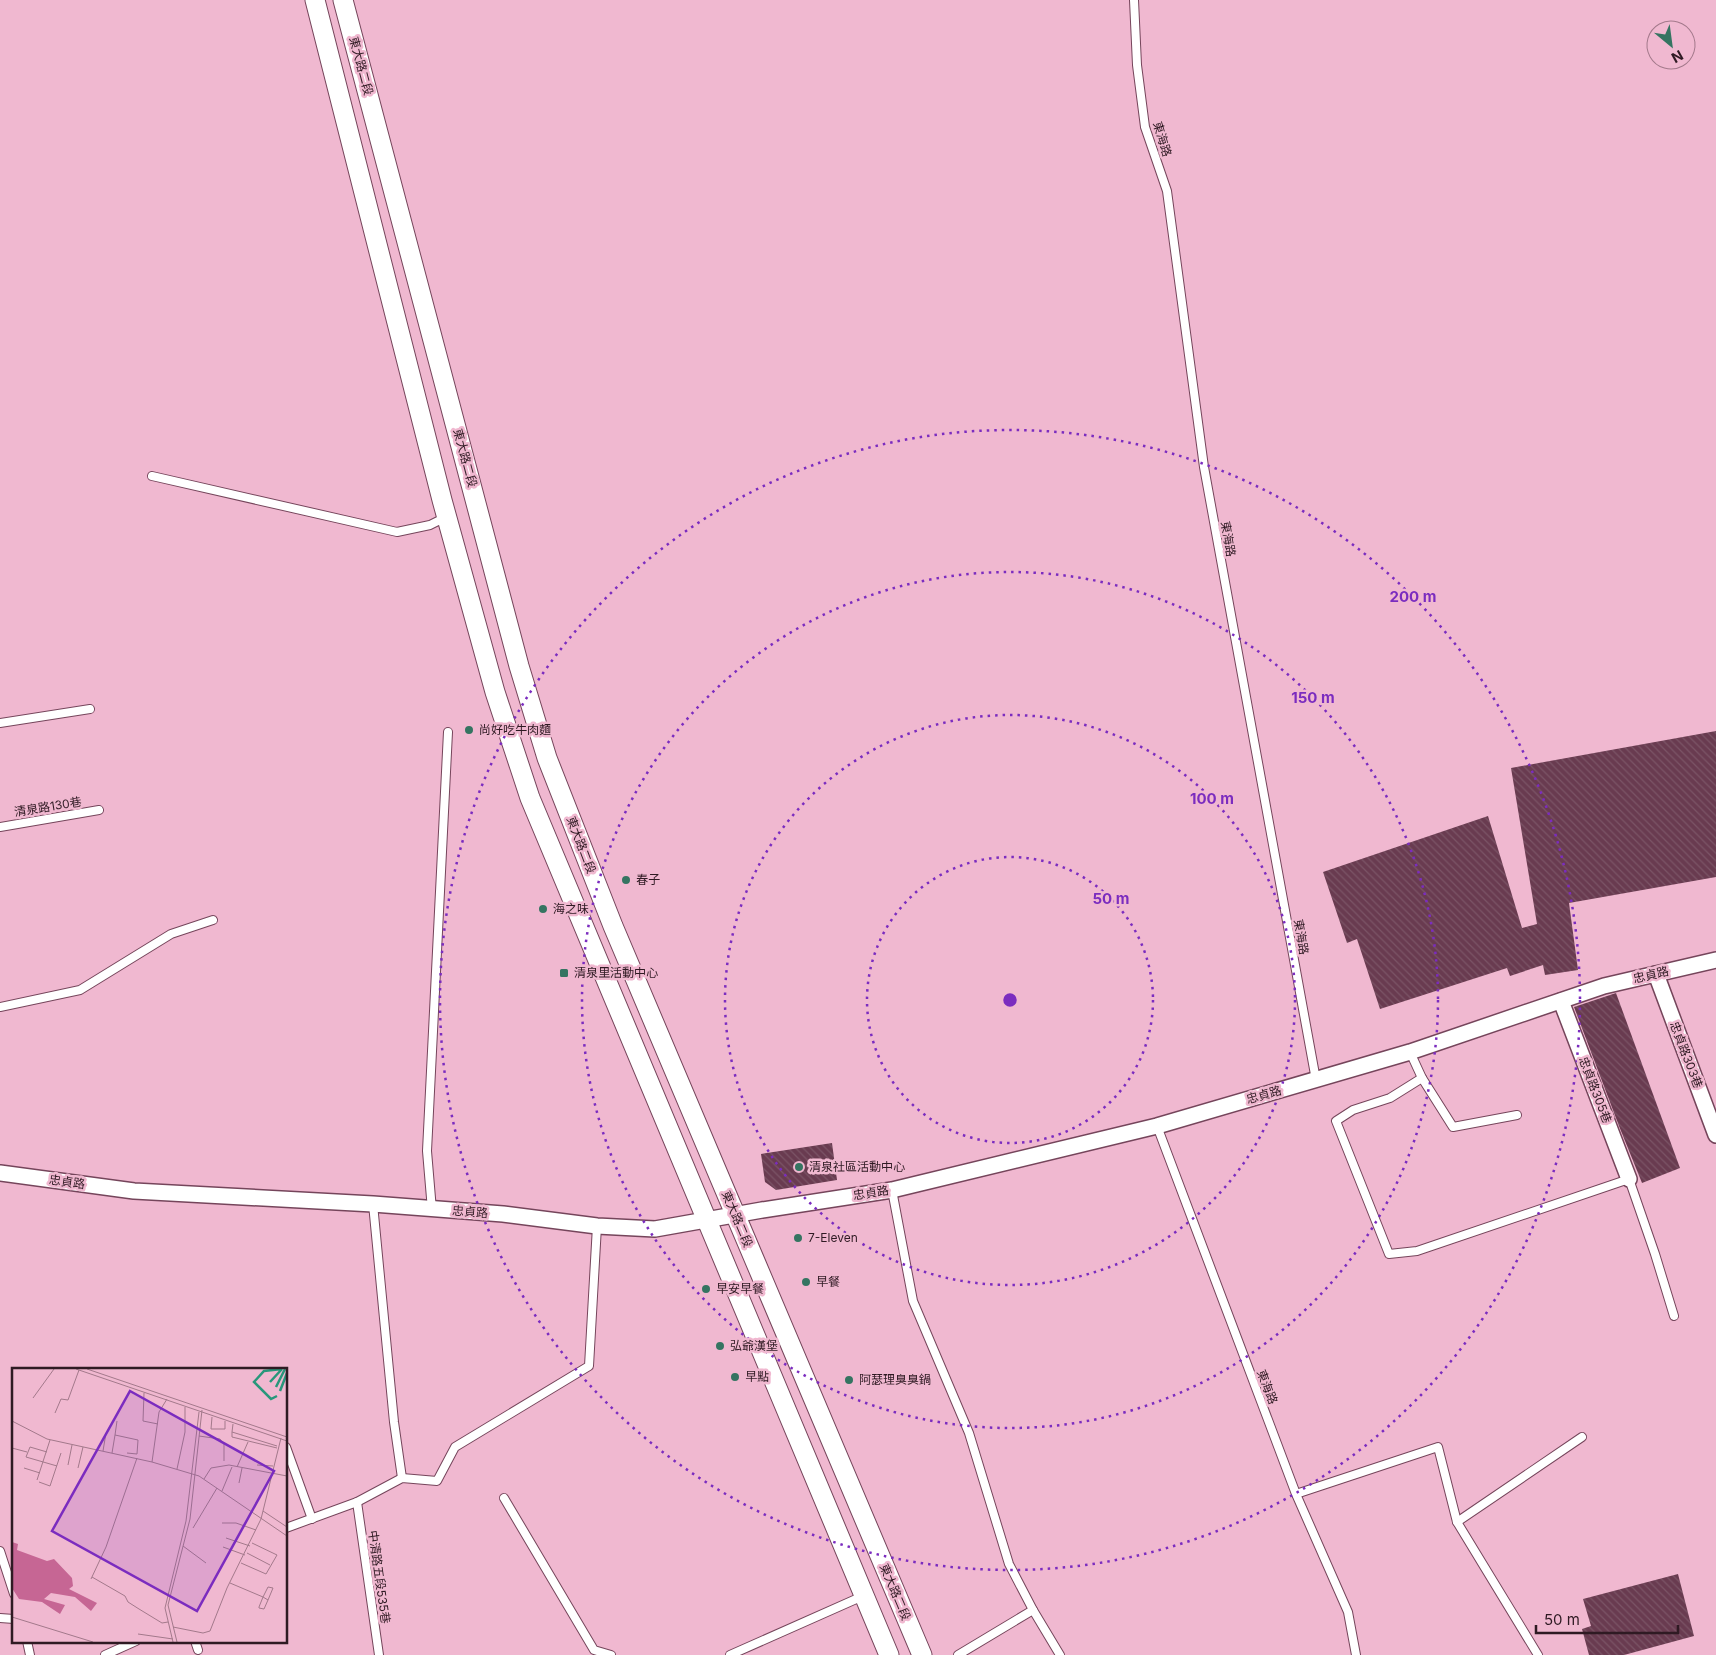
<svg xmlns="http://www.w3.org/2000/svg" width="1716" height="1655" viewBox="0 0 1716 1655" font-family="Inter,'Noto Sans TC',sans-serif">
	<defs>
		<pattern id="building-back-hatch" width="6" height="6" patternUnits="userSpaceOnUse" patternTransform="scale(1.25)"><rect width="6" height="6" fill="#693b50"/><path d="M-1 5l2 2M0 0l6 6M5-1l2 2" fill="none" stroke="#7b5466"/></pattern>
	</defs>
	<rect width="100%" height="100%" fill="#f0b8d0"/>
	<g fill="url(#building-back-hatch)">
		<path d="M1716,731V877L1569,903L1578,970L1545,975L1543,965L1510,976L1507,968L1380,1009L1357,939L1347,943L1323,872L1488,816L1522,928L1537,924L1511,768Z"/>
		<path d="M1616,993L1680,1168L1642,1183L1619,1126L1574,1007Z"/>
		<path d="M832,1143L837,1180L776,1190L765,1182L761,1154Z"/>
		<path d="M1678,1574L1694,1636L1624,1655H1589L1582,1629L1591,1626L1583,1599Z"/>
	</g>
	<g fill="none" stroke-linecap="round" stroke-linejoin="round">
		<g stroke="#75455b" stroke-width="10">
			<g id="service">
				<path d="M1134,0L1137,65L1145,127L1167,191L1204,467L1316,1080"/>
				<path d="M152,476L397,532L430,525L446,517"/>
				<path d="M0,723L90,709"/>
				<path d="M0,827L99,810"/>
				<path d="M0,1007L80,990L171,934L213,920"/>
				<path d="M1410,1052L1422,1078L1453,1127L1517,1115"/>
				<path d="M1422,1078L1390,1098L1353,1110L1336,1121L1389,1254L1417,1251L1629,1179L1655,1254L1674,1316"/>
				<path d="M1157,1126L1296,1494L1348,1612L1356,1655"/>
				<path d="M892,1190L913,1301L969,1433L1009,1564L1033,1610L1060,1655"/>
				<path d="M373,1204L394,1422L402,1478"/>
				<path d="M432,1210L427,1151L448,732"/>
				<path d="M286,1447L312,1519"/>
				<path d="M1296,1494L1438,1447L1457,1522L1538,1655"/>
				<path d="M504,1498L594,1650L611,1655"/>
				<path d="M357,1502L379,1655"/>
				<path d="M1457,1522L1582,1437"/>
				<path d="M286,1528L357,1502L402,1478L437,1481L455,1447L589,1366L597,1226"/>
				<path d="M0,1551L14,1594"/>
				<path d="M0,1618L14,1619"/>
				<path d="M27,1641L30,1655"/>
				<path d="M195,1641L198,1650"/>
				<path d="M105,1655L136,1641"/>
				<path d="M730,1655L863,1596"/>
				<path d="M958,1655L1033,1610"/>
			</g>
		</g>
		<g stroke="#75455b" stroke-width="18">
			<g id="minor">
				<path d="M1656,974L1716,1135"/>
				<path d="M1561,1001L1629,1179"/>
				<path d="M0,1173L134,1191L373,1204L503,1214L597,1226L655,1229L762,1210L892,1190L1157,1126L1410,1052L1604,986L1716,960"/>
			</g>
		</g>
		<g stroke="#75455b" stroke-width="21">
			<g id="tertiary">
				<path d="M315,0L442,500L495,692L530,798L889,1655"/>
				<path d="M343,0L519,666L547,758L613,926L922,1655"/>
			</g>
		</g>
		<use href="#service" stroke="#fff" stroke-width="8"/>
		<use href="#minor" stroke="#fff" stroke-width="15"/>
		<use href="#tertiary" stroke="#fff" stroke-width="19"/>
	</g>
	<g fill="none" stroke="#7b2cbf" stroke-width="2.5" stroke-dasharray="2.5 5">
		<circle cx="1010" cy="1000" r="143"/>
		<circle cx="1010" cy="1000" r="285"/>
		<circle cx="1010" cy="1000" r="428"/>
		<circle cx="1010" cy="1000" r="570"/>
	</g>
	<g fill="#357461" stroke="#f0b8d0" stroke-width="2">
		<circle cx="469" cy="730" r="5"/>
		<circle cx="626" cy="880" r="5"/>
		<circle cx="543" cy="909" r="5"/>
		<rect x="559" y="968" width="10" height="10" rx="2.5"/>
		<circle cx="799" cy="1167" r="5"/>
		<circle cx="798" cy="1238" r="5"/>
		<circle cx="806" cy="1282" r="5"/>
		<circle cx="706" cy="1289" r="5"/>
		<circle cx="720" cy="1346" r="5"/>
		<circle cx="735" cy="1377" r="5"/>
		<circle cx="849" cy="1380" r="5"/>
	</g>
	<g text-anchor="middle" stroke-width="5" stroke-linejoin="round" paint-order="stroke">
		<g font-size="12" fill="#2f1a23" stroke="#f0b8d0">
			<text transform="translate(361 66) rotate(75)" y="4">東大路二段</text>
			<text transform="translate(1162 139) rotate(73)" y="4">東海路</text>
			<text transform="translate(465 458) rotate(75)" y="4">東大路二段</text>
			<text transform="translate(1228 539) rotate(80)" y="4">東海路</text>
			<text transform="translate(48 807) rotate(-9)" y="4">清泉路130巷</text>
			<text transform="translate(581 845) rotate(69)" y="4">東大路二段</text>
			<text transform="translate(1301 937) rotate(80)" y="4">東海路</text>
			<text transform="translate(1651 975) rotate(-13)" y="4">忠貞路</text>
			<text transform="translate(1686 1055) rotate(69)" y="4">忠貞路303巷</text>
			<text transform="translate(1595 1090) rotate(69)" y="4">忠貞路305巷</text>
			<text transform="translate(1264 1095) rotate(-16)" y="4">忠貞路</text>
			<text transform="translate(67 1182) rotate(8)" y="4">忠貞路</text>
			<text transform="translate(871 1193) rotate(-9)" y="4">忠貞路</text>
			<text transform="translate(470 1212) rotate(4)" y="4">忠貞路</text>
			<text transform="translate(737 1219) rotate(67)" y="4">東大路二段</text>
			<text transform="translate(1267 1387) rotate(69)" y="4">東海路</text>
			<text transform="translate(379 1577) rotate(82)" y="4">中清路五段535巷</text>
			<text transform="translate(895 1592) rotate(67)" y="4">東大路二段</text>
		</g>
		<g font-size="12" fill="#2f1a23" stroke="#f0b8d0" text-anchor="start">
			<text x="479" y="734">尚好吃牛肉麵</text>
			<text x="636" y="884">春子</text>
			<text x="553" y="913">海之味</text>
			<text x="574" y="977">清泉里活動中心</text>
			<text x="809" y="1171">清泉社區活動中心</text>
			<text x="808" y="1242">7-Eleven</text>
			<text x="816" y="1286">早餐</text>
			<text x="716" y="1293">早安早餐</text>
			<text x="730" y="1350">弘爺漢堡</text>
			<text x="745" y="1381">早點</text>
			<text x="859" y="1384">阿瑟理臭臭鍋</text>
		</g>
	</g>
	<g transform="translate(12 1368)">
		<rect width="275" height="275" fill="#f0b8d0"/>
		<path d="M0,174L6,176L5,182L35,193L42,191L60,210L61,218L57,221L85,235L79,243L63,229L39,225L32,231L53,237L48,246L30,234L7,231L0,220Z" fill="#c66694"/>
		<path fill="none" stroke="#29977b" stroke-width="2.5" d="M258,14L270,1M264,19L273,1M268,23L275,5M265,28L259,31L242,14L252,3L270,1"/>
		<path fill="none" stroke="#a3798b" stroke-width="1" d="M64,1L275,73M75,1L275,69M132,25L131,53L146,56M21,30L42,1M43,45L49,31L56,32L67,2M200,49L199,61H213V53M0,53L35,71L140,94L187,108L275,168M105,53L103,67L126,72L125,86L115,85M221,56L220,64L265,78M220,64V69L265,80M187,68L208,71L212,76V93M0,80L15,84M91,83L94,65M35,84L18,79L14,89L45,98M100,85L103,67M140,94L147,44L155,31M56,97L60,77M245,97L261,98M225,99L236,74M12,100L28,105M66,100L71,79M165,101L173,64V39M192,111L199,100L217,97L275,108M25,112L38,72M27,114L38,118L49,85M227,115L230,100M210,123L220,99M251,143L275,159M210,155H224L244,162M181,160L205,120M214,170L238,178M171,178L194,195M211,179L233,187M235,185L258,197M229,195L254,206L265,187L240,175M80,209L113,228L116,234L127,241L150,255L156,254M79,211L94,179L125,90M218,215L251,229L256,232L261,220L256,219L251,229L247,239V240L252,241L256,232M0,249L81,274M161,259L191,265L198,263L215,220L249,151L269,70M126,266L161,271M161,274L153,240L174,153L187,44M165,274L156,237L178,151L190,42"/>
		<path fill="#7b2cbf" fill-opacity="0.15" stroke="#7b2cbf" stroke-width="2.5" d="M118,23L262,103L185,243L40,163Z"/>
		<rect width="275" height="275" fill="none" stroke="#2f1a23" stroke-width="2.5"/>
	</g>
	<circle cx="1010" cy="1000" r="8" fill="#7b2cbf" stroke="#f0b8d0" stroke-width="2.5"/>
	<g font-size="15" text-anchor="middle" font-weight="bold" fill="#7b2cbf" stroke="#f0b8d0" stroke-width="5" stroke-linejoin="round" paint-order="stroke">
		<text x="1413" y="602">200 m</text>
		<text x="1313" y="703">150 m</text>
		<text x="1212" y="804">100 m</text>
		<text x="1111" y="904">50 m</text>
	</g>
	<g transform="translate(1671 45) rotate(151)"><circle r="24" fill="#f0b8d0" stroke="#a3798b"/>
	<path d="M0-4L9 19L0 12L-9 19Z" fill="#357461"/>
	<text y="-8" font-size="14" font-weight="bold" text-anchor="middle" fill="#2f1a23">N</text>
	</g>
	<path d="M1536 1625v8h142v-8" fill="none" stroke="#2f1a23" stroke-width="2.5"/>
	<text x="1544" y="1625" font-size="15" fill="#2f1a23" stroke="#f0b8d0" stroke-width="4" paint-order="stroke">50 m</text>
</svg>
